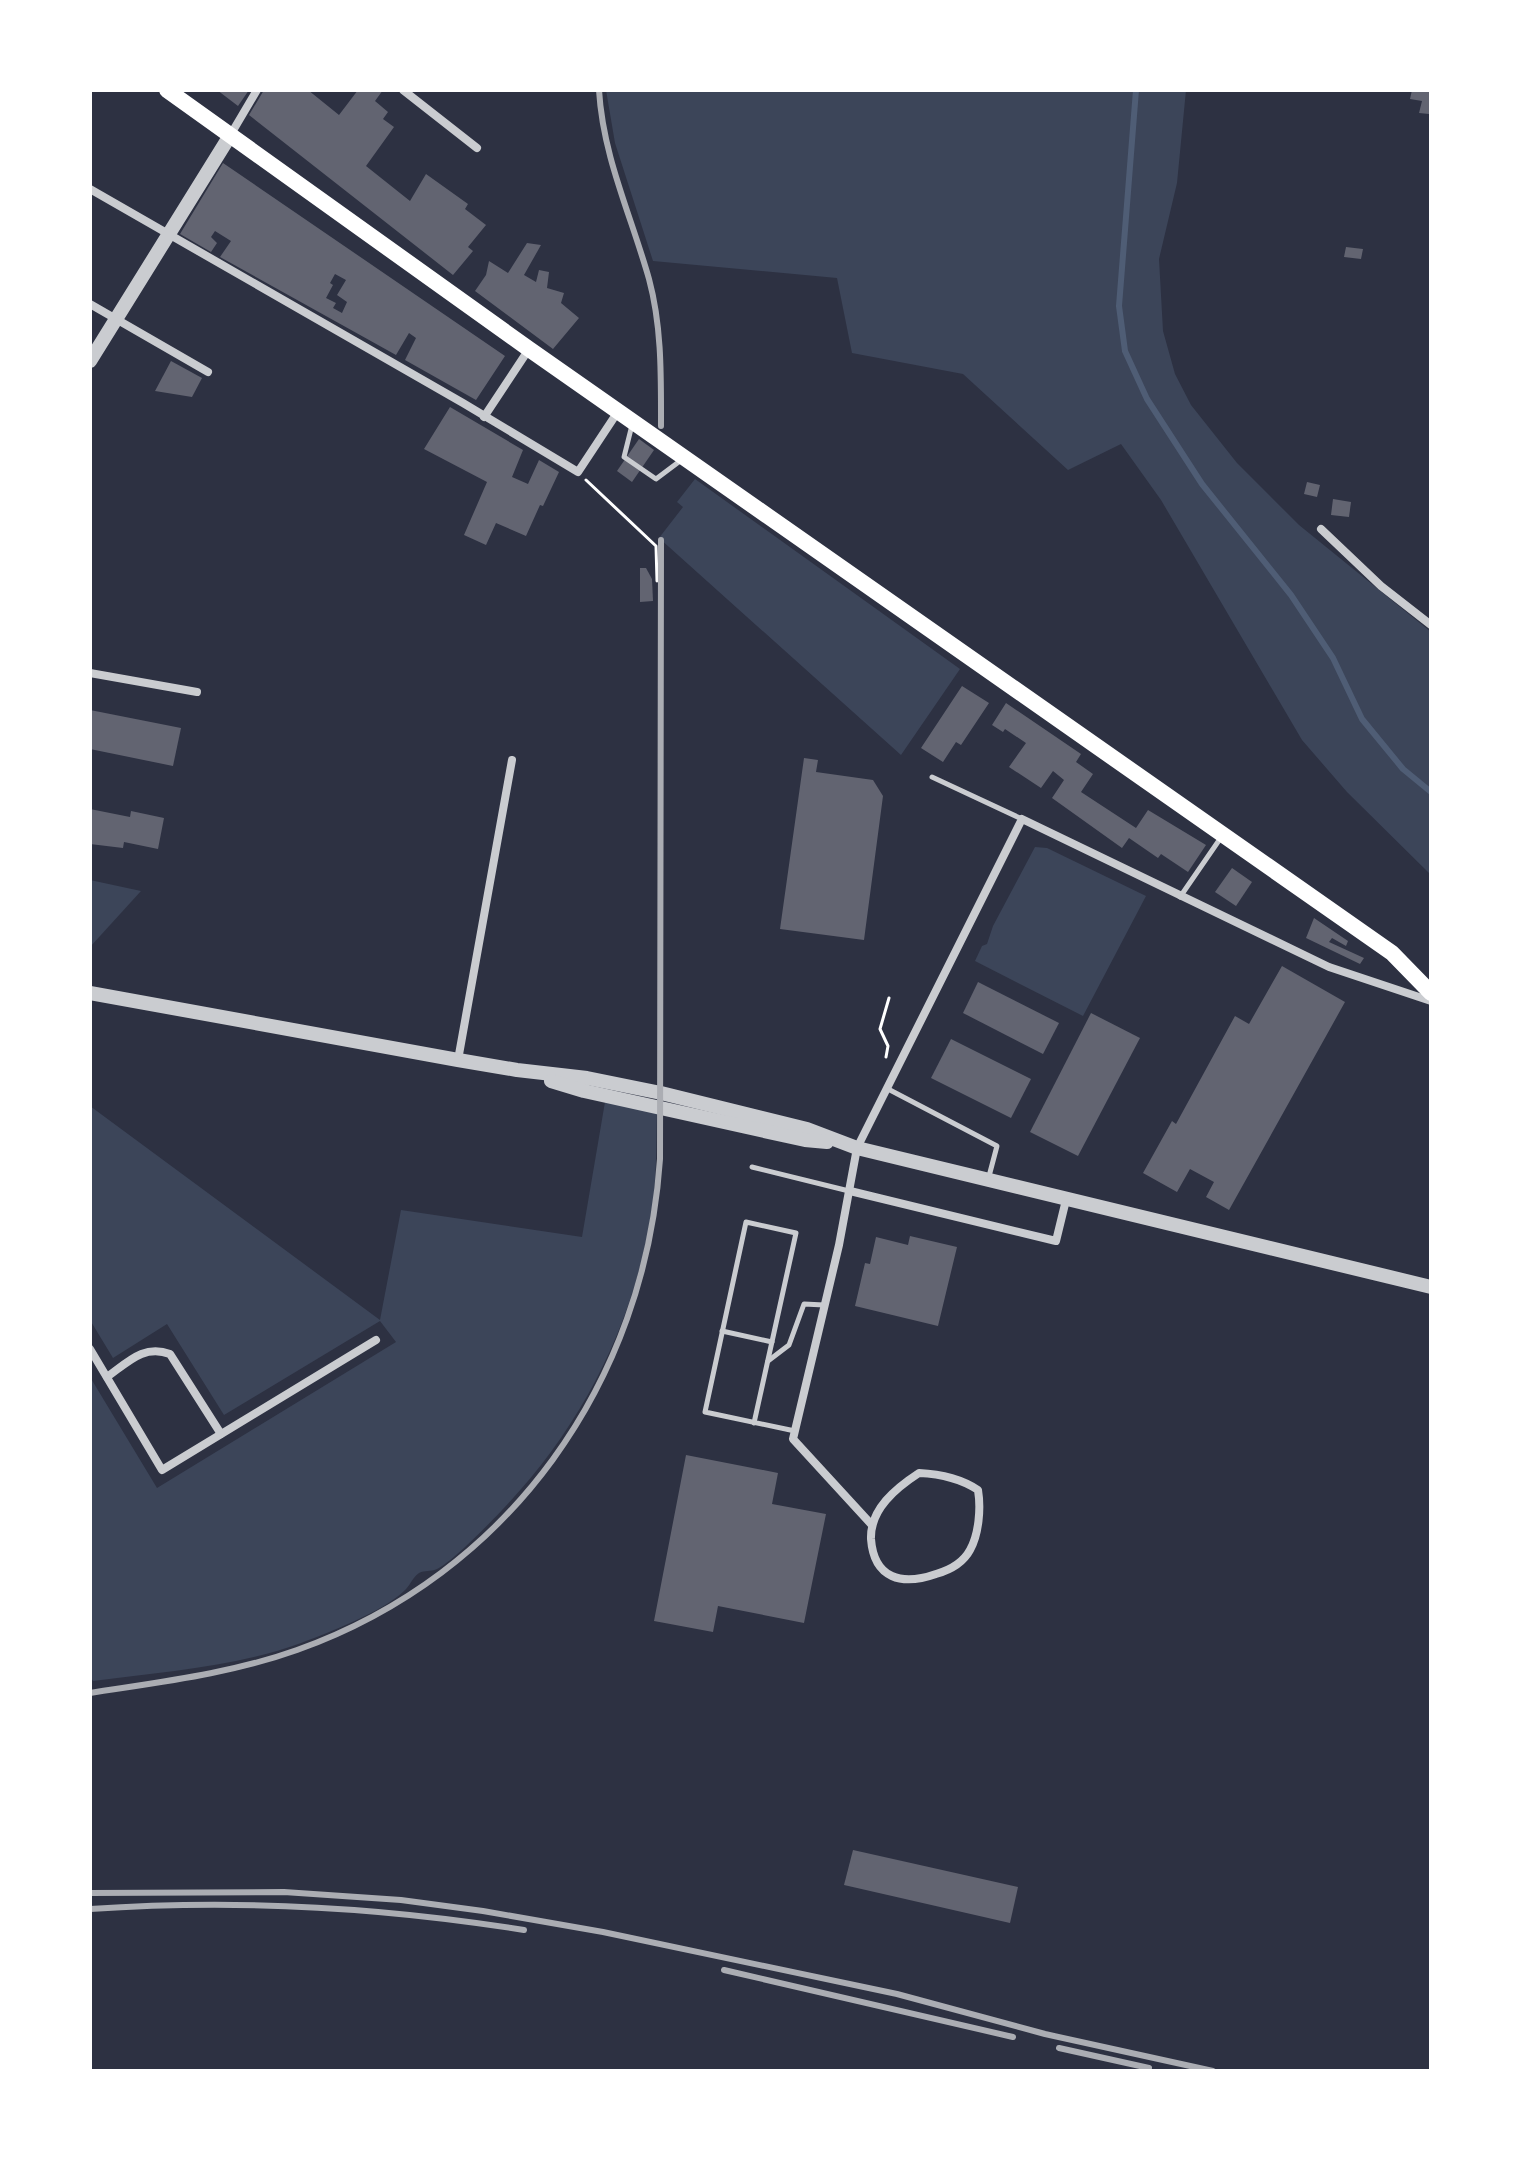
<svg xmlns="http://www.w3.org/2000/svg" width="1521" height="2161" viewBox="0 0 1521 2161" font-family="Ubuntu,sans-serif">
	<rect width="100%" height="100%" fill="#2d3142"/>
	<g fill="#3c4559">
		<path d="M606,90H1186L1177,183L1159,259L1163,331L1175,374L1191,405L1237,463L1299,525L1431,632V875L1347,792L1302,740L1161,500L1121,444L1068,470L963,374L852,353L837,278L653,261L615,143Z"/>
		<path d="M695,479L960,669L901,755L659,538L683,507L677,502Z"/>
		<path d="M1035,847L1047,848L1146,896L1083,1016L975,961L982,946L987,944L993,926Z"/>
		<path d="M90,880L141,891L90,947Z"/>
		<path d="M605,1102L657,1112C656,1147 657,1181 651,1215C633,1326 581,1427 504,1508C492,1521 451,1563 437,1569C430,1572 425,1570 419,1573C412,1578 410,1586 404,1591C382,1612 330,1632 301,1643C235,1667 162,1672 93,1681L90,1676V1377L157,1488L396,1342L380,1321L224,1415L167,1324L113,1358L90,1320V1106L380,1320L401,1210L582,1237Z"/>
	</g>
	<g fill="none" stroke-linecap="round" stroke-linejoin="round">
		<path stroke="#4f5d75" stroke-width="6" d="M1136,90L1119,306L1125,351L1147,399L1202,484L1291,595L1333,658L1362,719L1403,769L1431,792"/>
	</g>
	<g fill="#626471" fill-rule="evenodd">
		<path d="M217,90H249L238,106Z"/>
		<path d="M264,90H308L339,115L358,90H383L375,101L388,112L383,119L394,127L366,166L410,201L426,174L468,204L465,209L486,225L468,247L473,251L453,275L249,115Z"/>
		<path d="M1412,90H1431L1429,114L1419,113L1422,101L1410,99Z"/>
		<path d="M223,163L505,356L476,400L405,360L416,338L409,333L396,355L220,257L231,241L215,231L211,237L217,243L211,252L180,234ZM335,274L346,280L337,295L347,302L342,313L333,308L336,303L326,298L333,285L330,283Z"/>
		<path d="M527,243L541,245L524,275L536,282L539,270L549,272L547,288L564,293L561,303L579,318L553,349L475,291L486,275L489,261L508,273Z"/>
		<path d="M1346,247L1363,249L1361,259L1344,257Z"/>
		<path d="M171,361L202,378L192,397L155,391Z"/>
		<path d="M450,407L523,450L512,477L528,484L539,460L559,472L543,506L540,505L526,536L496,523L486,545L464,535L487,482L424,449Z"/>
		<path d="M639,439L654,450L632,482L617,471Z"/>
		<path d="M1307,482L1320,485L1317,497L1304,494Z"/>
		<path d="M1333,499L1351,502L1349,517L1331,515Z"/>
		<path d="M640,568H646L652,579L653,601L640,602Z"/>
		<path d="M962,686L989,703L961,745L956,742L943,762L921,748Z"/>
		<path d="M1006,703L1081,754L1076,762L1093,774L1081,792L1136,828L1148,810L1206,845L1188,872L1161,854L1158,858L1129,838L1122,848L1052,798L1064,780L1053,771L1041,788L1009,767L1026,743L1005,729L1003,732L992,725Z"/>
		<path d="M90,710L181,728L173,766L90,749Z"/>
		<path d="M804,758L818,760L816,772L873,780L883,796L864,940L780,929Z"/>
		<path d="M90,809L130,817L131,811L164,818L158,849L124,842L123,848L90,844Z"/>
		<path d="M1232,868L1252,882L1236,906L1215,892Z"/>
		<path d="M1314,918L1348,941L1346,946L1332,938L1329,942L1364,958L1360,964L1306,938Z"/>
		<path d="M1282,966L1345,1002L1229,1210L1206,1197L1214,1182L1190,1169L1177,1192L1143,1173L1172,1121L1176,1124L1235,1016L1249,1024Z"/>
		<path d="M978,982L1059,1023L1043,1054L963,1013Z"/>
		<path d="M1091,1013L1140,1038L1078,1156L1030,1132Z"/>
		<path d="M951,1039L1031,1079L1011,1118L931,1078Z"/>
		<path d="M910,1236L957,1247L938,1326L855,1306L865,1263L870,1264L876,1237L908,1245Z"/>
		<path d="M686,1455L778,1473L772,1504L826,1514L804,1623L718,1606L713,1632L654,1621Z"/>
		<path d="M853,1850L1018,1887L1010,1923L844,1885Z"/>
	</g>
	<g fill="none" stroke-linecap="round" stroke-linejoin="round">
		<g stroke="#fff" stroke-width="3">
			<path d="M586,480L656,546L657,581"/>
			<path d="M886,1057L888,1046L880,1029L889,998"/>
		</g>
		<g stroke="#caccd0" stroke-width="5">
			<path d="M632,425L624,457L656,479L680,461"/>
			<path d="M932,777L1022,819"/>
			<path d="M1180,897L1222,836"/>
			<path d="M888,1089L997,1146L988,1180"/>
			<path d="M752,1167L849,1191"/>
			<path d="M722,1331L772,1342"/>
			<path d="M768,1361L789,1345L804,1304L824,1305"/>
			<path d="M754,1423L796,1233L746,1222L705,1412L795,1431"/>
		</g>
		<g stroke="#caccd0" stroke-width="8">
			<path d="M403,90L477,148"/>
			<path d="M231,134L257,90"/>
			<path d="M90,189L463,403L578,472L619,410"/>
			<path d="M90,304L208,372"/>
			<path d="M484,417L529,349"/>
			<path d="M1321,529L1381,586L1431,625"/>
			<path d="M90,673L197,692"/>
			<path d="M458,1060L512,760"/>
			<path d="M850,1191L1056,1241L1066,1200"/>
			<path d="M90,1349L162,1470L376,1340"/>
			<path d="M107,1377C128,1362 144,1344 170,1354L221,1434"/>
			<path d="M919,1473C941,1474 960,1478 978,1490C981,1508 979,1534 970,1550C963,1563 950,1570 936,1574C902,1586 874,1579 871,1539C870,1509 896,1488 919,1473Z"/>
			<path d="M871,1524L793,1439L839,1245L857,1148L1022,819L1329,967L1431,1001"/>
		</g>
		<g stroke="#caccd0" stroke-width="14">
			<path d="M90,361L231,134"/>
			<path d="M90,993L458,1060L517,1070L587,1078L661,1093L807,1129L857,1148L1431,1287"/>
			<path d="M551,1081L584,1091L805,1140L827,1142"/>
		</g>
		<path stroke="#fff" stroke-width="16" d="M167,90L529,349L1392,953L1431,993"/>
		<g stroke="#abadb3" stroke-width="6">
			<path d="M599,90C603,157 631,215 649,279C662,327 661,377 661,426"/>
			<path d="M90,1693C160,1682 230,1674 297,1650C510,1574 645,1382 660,1159L661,540"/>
			<path d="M90,1893L284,1892L401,1900L483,1911L603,1932L897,1994L1045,2034L1213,2071"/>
			<path d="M90,1909C235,1899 381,1907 524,1930"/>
			<path d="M724,1970L1013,2037"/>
			<path d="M1059,2048L1149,2068"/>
		</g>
	</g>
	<rect width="1521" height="2161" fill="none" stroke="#ffffff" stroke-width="184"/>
</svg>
